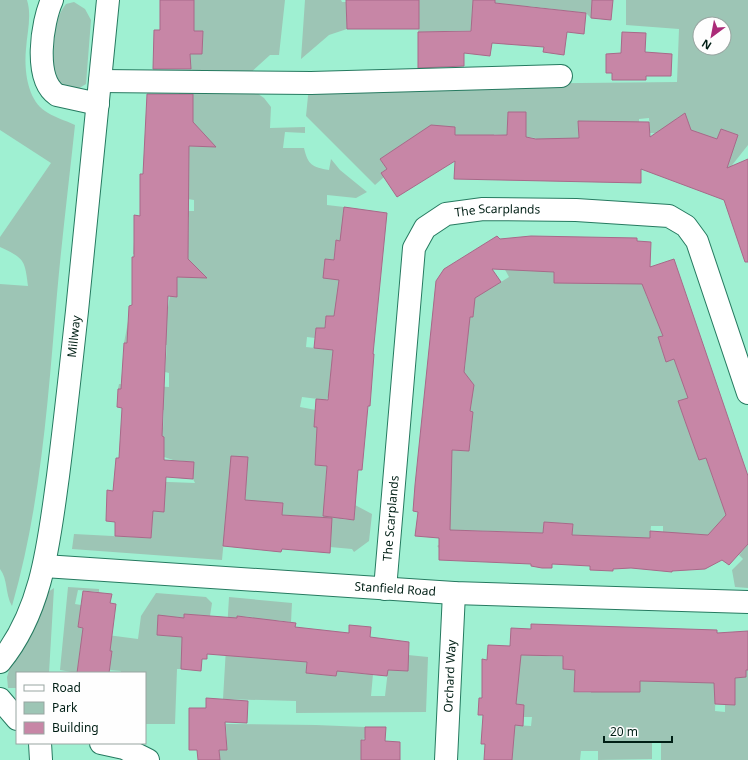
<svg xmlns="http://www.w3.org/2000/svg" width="748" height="760" viewBox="0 0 748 760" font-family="'Noto Sans',sans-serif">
	<rect width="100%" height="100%" fill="#9ff0d2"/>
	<g fill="#9dc5b5" fill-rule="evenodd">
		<path d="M0,0H27C32,16 27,33 26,49C24,69 27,99 45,111C51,116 67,121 75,125C69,181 62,238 57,294C48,399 41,505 12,606C5,594 8,579 0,569V284L28,286C25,260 24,258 0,247V237L51,163L0,130Z"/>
		<path d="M194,0H285L279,55H270L247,76L191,75L190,54H202L203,31H189Z"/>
		<path d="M305,0H341L342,2H346L347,29L329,35L301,59Z"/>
		<path d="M419,0H473L471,30L418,32L419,29Z"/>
		<path d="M495,0H592L591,18L586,13L528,6L526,22L503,21L504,4L495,3Z"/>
		<path d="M626,0H748V145L729,169L726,168L738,135L721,129L717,139L697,156L687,119L680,116L676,119L671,134L650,133L649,118L639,119V140L608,122L578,121L579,148L537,147L536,138L526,137V112H508L507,135L494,134L495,139L455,135V127L426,129L380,159L387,169L382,172L384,177L375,185L306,116L309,86L677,82L679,29L626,25ZM700,24H724V48H700Z"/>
		<path d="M74,2L85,9L91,20L86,84L76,90L67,91L53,75C54,52 51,22 66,4Z"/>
		<path d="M179,88L254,91L264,98L271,107L270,128L305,127V133L285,132L283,148H304C308,165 312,167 329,170L331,159L340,170L367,192L356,198L327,195V205L344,207L343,217L353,218L350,241L336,240L334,260L339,280L341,317L326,316L325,328H316L315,338L307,337L306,347L333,350L329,396L326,400L302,397L300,407L316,410L322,427L316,452L315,465L327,466L324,498L342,499L341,519L354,520L355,505L372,514L369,541L354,552L352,549L330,547L331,528L314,527L315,517L282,515L283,503L270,502L268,535L226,516L222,560L72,549L74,534L151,538L153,511L164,512L143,481L195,483L193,479V462L173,460L164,457V437L122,434L121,426L163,428L164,410L149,409L150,391L118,389L119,384L169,387V373L165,372L167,345L124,343L128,322L159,313H167L170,296L177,297V277H190L167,254H133L134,242L188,243L189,217L177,216V211H194V200L188,199L189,146L203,147L206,143L173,132L193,118V94H179ZM229,485H246L245,504Z"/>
		<path d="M503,266L554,272V283H569V274H602V284H616L650,266H652L646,295L650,304L657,302L666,335L658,338L666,361L674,359L681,379L691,376L688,398L678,401L685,421L706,458L722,504L737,500L734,507L705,539L704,535L694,534L663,537V526H651L650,538L572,535L573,524L544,522L543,533L464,530L439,548L437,546L449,539L451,450L469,451L473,412L456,410L458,380L465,367L466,350L464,316L473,317L474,307L465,299L488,290L509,277Z"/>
		<path d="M748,544V588L735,587L732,570L743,559L739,555Z"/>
		<path d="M68,587L99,589V592L78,590L75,604L81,605L78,627L93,630L92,633L138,639L141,616L156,593L206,597L212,603L210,616L184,614V618L158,616L157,635L182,637L181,669H177L175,724H145V673H120L121,671L109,670L112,651L80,649L77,673L60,670Z"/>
		<path d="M54,588L49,673H17V688H8L7,677L10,667L20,655L45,594Z"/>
		<path d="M229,597L292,603L291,622L276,620L275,626L253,624V617L237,616L235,656L293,661L294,648L308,649L306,673L336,676L338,655H345V672L366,674L369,641H376L371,696H385L388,670L407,671L408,655L428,657L426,712L296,713V701L223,699Z"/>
		<path d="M526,646L529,655L563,657V669L577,670L575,673L574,693H591V685L640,681L716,683L715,711L725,712V705H735V678L746,677V670H748V760H661V741H652V759L598,760V751H581L580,760H512L514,725L531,726L532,717H523L524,705L514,704L516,663Z"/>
		<path d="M226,724L316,725L365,727V738L361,740V760H220L219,750L227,749Z"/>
	</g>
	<g fill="#c786a6" stroke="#a86989" fill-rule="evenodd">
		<path d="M160,0H194V31H203L202,54H190L191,69H153L154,30H160Z"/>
		<path d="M346,0H419V29H347Z"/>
		<path d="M473,0H495V3L586,13L584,34L567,32L564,55L543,52L544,47L492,43L490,56L464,53V66L418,68V32L471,31Z"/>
		<path d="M592,0H613L611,20L591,18Z"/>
		<path d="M622,32L646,33L645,52L672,54L671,76H646V80H612V73H606V54L621,53Z"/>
		<path d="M147,94H193V122L216,147L189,146L188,259L207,278L177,277V297L168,296L162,436L164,437V460L194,462L193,479L166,477L164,512L153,511L151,538L115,536V522L106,521L107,490L113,491L116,458H119L122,408L117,407L118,389H121L124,343H127L129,306L132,305V257H134V215L140,216V174H143Z"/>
		<path d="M508,112H526V137L536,139L579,138L578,121L649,122L650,137L685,113L691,130L717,139L721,129L738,135L727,168L748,159V262H745L724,200L641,169V183L454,179L455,161L397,197L381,173L387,169L380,159L431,125L455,127V135H507Z"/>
		<path d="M344,207L387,213L373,354H374L370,406H368L362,470H358L354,520L323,516L327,466L315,465L317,427H314L316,399L328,400L333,350L314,348L316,328H325L326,316H334L339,280L323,278L325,259L334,260L336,240L340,241Z"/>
		<path d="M497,236L500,239L531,236L637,238V241L651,242L650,267L674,259L748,476V544L729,565L722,560L705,569L672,571V572L631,568L613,569V571L590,570V566L552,564V568H542L531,566V564L439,560V538L415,536L418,512L413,511L415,485L436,281L444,269ZM492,269L554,272V283L642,284L663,336L658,337L666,362L674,359L688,398L678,401L685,421L699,460L706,458L726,515L708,535L650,531V538L572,535L573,524L544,522L543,533L450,530L452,450L469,451L473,412L470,411L474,385L464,372L470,317H473L475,298L501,282Z"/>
		<path d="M231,456L248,457L245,500L283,503L282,515L332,518L330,553L282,549L281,552L223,546Z"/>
		<path d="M83,591L112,594L110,603L116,604L110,651H112L109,673H77L83,628L78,627Z"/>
		<path d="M184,614L237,618V616L296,623L295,627L349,633V625L371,627L370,637L409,642L408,671L388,670L387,676L337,671L336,676L306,673L307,662L207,654V659H202L201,671L181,669L182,637L157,635L158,615L184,618Z"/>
		<path d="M531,624L717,630V633L748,631V670H746V677L735,678V705L715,704L714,683L640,681V692H574L575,670L563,669V656L521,655L516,704L524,705L523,726L515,725L512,760H484L485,744H481L483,715H478L479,698H482V659L487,660L488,645L510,646L511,628L531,629Z"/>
		<path d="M206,698L248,701L247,723L225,722L227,750H219L220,760H198L197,750H189V708H206Z"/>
		<path d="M365,727H386L385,741L400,742V760H361V740H365Z"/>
	</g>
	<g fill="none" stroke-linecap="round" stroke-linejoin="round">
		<g stroke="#267a60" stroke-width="24">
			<g id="minor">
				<path d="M52,0C42,22 33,79 57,95L98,104"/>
				<path d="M100,81L311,83L561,76"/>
				<path id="s1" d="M44,566L454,593L748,602"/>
				<path id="s2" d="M385,589L414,248L425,228L446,214L483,209L576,210L669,216L686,226L697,241L748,393"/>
				<path id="s3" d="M0,662C43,610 49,540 58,476C65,421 71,366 77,311C87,207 98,104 108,0"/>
				<path d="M0,699L17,719"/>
				<path d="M40,743L41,760"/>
				<path d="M101,743L124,748L148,760"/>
				<path id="s4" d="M446,760L454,593"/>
			</g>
		</g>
		<use href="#minor" stroke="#fff" stroke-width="22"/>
	</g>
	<g text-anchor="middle" stroke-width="3" stroke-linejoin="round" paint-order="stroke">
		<g font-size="12" fill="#001f15" stroke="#fefefe">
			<text dy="4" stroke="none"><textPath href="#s2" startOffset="442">The Scarplands</textPath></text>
			<text dy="4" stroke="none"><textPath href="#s3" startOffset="338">Millway</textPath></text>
			<text dy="4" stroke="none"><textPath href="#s2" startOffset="71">The Scarplands</textPath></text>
			<text dy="4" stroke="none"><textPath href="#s1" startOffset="352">Stanfield Road</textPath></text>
			<text dy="4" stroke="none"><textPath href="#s4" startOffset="84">Orchard Way</textPath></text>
		</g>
	</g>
	<rect x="16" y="672" width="130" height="72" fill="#fefefe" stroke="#98a5a1"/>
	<rect x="24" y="685" width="20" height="6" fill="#ffffff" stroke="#98a5a1"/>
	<text x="52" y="692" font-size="12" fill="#001f15">Road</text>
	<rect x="24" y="702" width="20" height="12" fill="#9dc5b5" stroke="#98a5a1"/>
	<text x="52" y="712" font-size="12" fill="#001f15">Park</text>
	<rect x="24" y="722" width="20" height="12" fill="#c786a6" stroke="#98a5a1"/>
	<text x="52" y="732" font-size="12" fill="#001f15">Building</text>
	<g transform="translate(712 36) rotate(212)"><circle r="19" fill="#fefefe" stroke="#98a5a1"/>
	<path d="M0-3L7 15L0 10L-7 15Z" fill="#ab2a78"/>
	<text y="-6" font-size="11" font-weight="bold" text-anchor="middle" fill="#001f15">N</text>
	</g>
	<path d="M604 736v6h68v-6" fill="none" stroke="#001f15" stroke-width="2"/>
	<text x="610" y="736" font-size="12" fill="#001f15" stroke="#fefefe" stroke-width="3" paint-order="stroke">20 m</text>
</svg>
